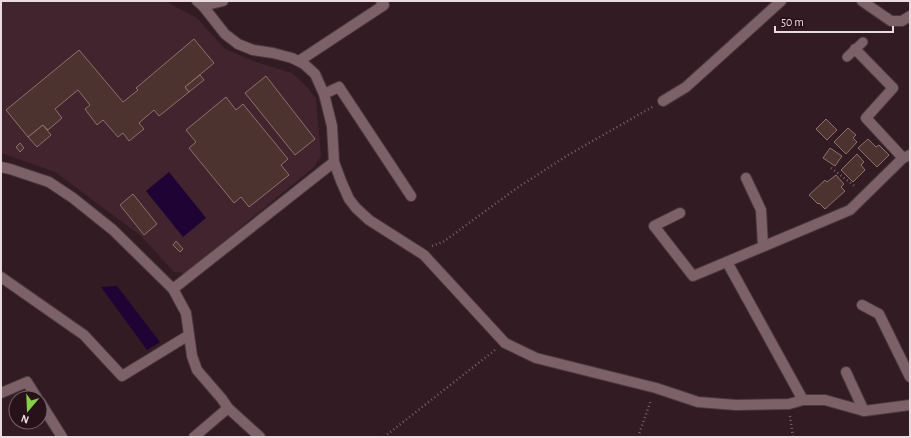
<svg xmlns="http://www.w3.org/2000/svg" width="911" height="438" viewBox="0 0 911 438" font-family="'Alegreya Sans',sans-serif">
	<rect width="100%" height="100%" fill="#321b22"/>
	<path fill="#41242e" d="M1,1H165L197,18L225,49L256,62L292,73L307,87L316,99L321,156L314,167L185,273L174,272L141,236L55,172L1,153Z"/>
	<g fill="#1f0335">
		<path d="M169,172L206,218L183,237L146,191Z"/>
		<path d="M117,286L160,342L147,350L101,287Z"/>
	</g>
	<g fill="#4d3330" stroke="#8e706d">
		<path d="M194,39L214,63L185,87L189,92L159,116L154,110L139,123L144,129L129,141L123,133L118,137L103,120L97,125L85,109L90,105L78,90L55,109L62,118L48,130L43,125L28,137L6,110L79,50L123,102L138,90L136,88Z"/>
		<path d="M200,75L204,80L189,92L185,87Z"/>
		<path d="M266,76L315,139L295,155L245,93Z"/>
		<path d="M226,97L236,110L243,104L288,159L281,165L289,175L249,207L241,197L234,203L189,148L196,142L186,130Z"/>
		<path d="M826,119L837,130L827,140L816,129Z"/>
		<path d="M43,125L51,135L37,147L28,137Z"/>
		<path d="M848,128L856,135L853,138L857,142L846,154L834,142Z"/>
		<path d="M868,139L876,147L879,145L889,155L877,167L858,148Z"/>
		<path d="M20,143L24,148L20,152L16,147Z"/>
		<path d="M830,148L842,156L835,166L823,158Z"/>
		<path d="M857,154L864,162L861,165L865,170L853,182L841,170Z"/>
		<path d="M836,175L844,184L841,187L845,191L825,209L819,203L818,204L809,195L825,180L827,182Z"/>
		<path d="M133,194L157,224L144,235L120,205Z"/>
		<path d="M176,241L183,249L180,252L173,245Z"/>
	</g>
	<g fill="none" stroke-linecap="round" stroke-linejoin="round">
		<g stroke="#4b383f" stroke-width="11">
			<path id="service" d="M847,57L863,42"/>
		</g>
		<g stroke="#4b383f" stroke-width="12">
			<g id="minor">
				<path d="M197,1L203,6L225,34L238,44L253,50L273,53L292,58L304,64L315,74L324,94L332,126L334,162L341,181L349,199L356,208L369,220L424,255L505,343L536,358L656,388L698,402L736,405L789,404L803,400H825L864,411L910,405"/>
				<path d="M862,1L891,21H902L910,16"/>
				<path d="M203,6L223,1"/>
				<path d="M855,49L893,88L866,118L903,158"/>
				<path d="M299,61L384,5L381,1"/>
				<path d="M324,94L339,87L411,196"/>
				<path d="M663,101L686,87L781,1"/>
				<path d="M1,167L10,169L49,182L73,198L113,230L173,289L186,313L192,356L197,370L222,399L228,408L260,437"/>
				<path d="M746,178L761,210L763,246"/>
				<path d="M680,213L654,226L693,276L850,210L903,158L910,155"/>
				<path d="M727,262L803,400"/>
				<path d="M1,277L84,335L122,376L189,335"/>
				<path d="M173,289L334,162"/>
				<path d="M862,305L879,314L910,377"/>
				<path d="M846,372L864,411"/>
				<path d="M1,393L27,382L37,398"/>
				<path d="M40,402L62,437"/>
				<path d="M194,437L228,408"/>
			</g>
		</g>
		<g stroke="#776268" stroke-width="2.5" stroke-dasharray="1 3" stroke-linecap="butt">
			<path d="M831,168L856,187"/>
			<path d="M432,246L443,242L517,188L568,155L654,106"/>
			<path d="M790,416L793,437"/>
			<path d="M384,437L495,350"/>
			<path d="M638,437L651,400"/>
		</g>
		<use href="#service" stroke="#7d6169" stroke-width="9"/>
		<use href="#minor" stroke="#7d6169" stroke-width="10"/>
	</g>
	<rect width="911" height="438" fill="none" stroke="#ebdadf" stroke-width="4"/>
	<g transform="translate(28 410) rotate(199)"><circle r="19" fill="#281219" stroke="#766268"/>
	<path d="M0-3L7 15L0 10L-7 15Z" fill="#87cf4a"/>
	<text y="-6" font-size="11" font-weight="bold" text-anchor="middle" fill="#ebdadf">N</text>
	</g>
	<path d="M775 26v6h118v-6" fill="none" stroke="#ebdadf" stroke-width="2"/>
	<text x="781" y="26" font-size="12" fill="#ebdadf" stroke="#281219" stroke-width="3" paint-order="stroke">50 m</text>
</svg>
